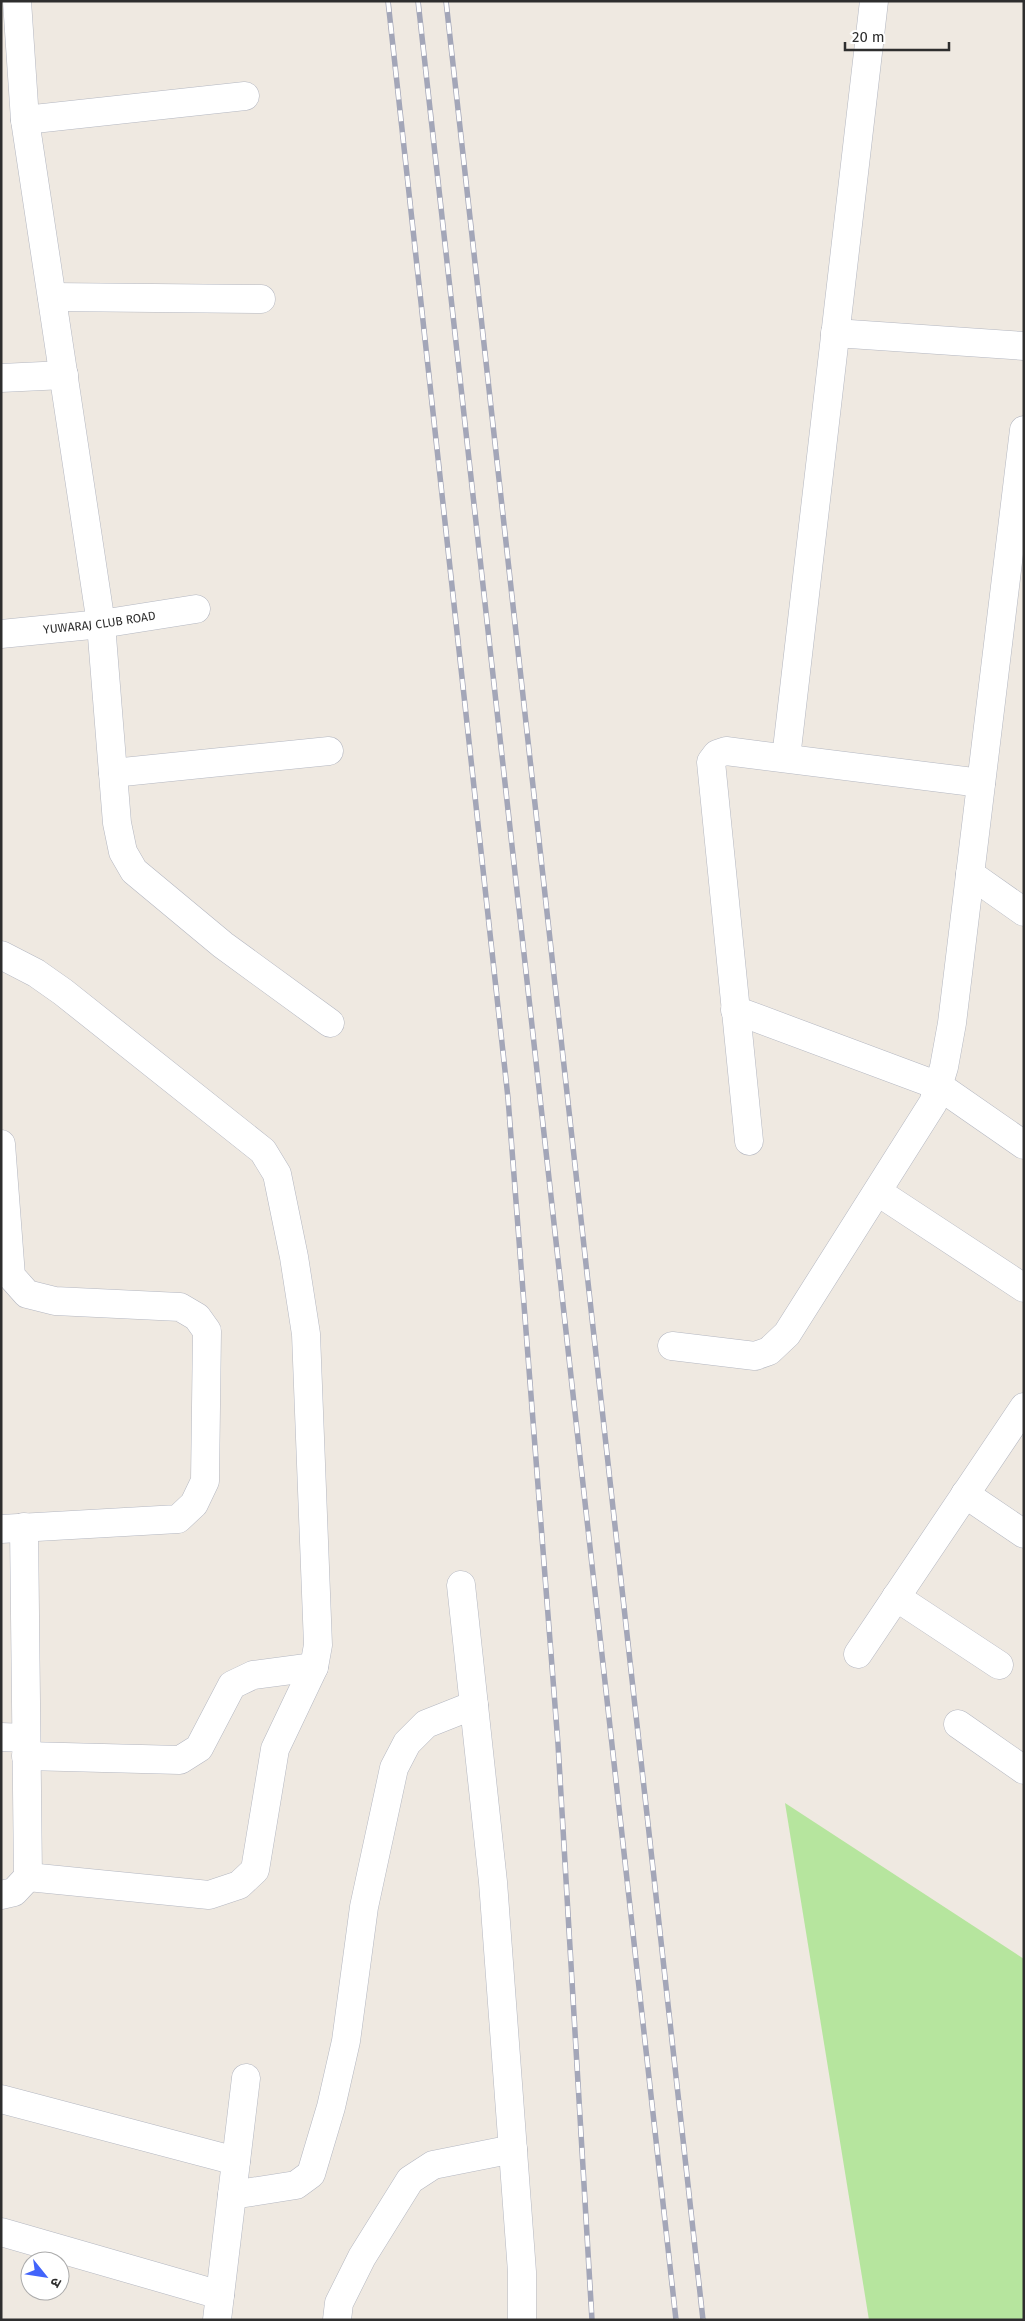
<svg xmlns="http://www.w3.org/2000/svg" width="1025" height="2321" viewBox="0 0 1025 2321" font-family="'Fira Sans','Noto Sans Devanagari',sans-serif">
	<rect width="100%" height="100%" fill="#efe9e1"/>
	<path fill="#b6e59e" d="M785,1803L1024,1959V2320H869Z"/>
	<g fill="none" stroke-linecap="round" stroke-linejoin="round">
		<g stroke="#b4b7c1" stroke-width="29">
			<g id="street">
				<path d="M17,1L25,120L101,624L117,823L123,852L134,871L223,945L330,1023"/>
				<path d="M25,120L245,96"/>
				<path d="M52,297L261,299"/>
				<path d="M835,333L1024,346"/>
				<path d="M1,378L64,375"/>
				<path id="s1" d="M1,634L101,624L196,609"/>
				<path d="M786,758L874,1"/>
				<path d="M113,773L329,751"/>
				<path d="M970,874L1024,912"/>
				<path d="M1,955L36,973L63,992L263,1151L277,1174L294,1257L306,1334L318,1645L314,1667L275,1749L255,1870L239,1885L209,1895L28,1877"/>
				<path d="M735,1010L939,1086L1024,1145"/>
				<path d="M749,1141L711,762L717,754L726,751L981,783"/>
				<path d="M1,1144L11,1276L27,1294L55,1301L180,1307L197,1317L207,1331L205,1481L194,1504L178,1519L1,1529"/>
				<path d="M878,1192L1024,1288"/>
				<path d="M672,1346L755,1356L769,1351L787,1334L933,1103L944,1067L952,1023L1024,430"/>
				<path d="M965,1494L1024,1534"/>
				<path d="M461,1585L493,1882L522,2272V2320"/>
				<path d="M896,1597L999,1665"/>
				<path d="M858,1654L1024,1407"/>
				<path d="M958,1724L1024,1770"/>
				<path d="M1,1737L26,1738"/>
				<path d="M26,1756L180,1760L199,1748L232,1685L253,1675L314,1667"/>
				<path d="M1,1895L14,1892L28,1877L24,1527"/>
				<path d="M1,2099L236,2161"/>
				<path d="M232,2195L296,2185L311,2174L331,2107L346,2041L364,1907L394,1768L407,1743L426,1724L474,1705"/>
				<path d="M1,2232L220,2295"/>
				<path d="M217,2320L246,2078"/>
				<path d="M337,2320L339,2303L362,2257L410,2180L433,2165L513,2149"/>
			</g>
		</g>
		<use href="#street" stroke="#fff" stroke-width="28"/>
		<g stroke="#a3a6b8" stroke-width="5.5">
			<g id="rail">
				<path d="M388,1L508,1098L558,1744L592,2320"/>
				<path d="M418,1L676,2320"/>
				<path d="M446,1L703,2320"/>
			</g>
		</g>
		<use href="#rail" stroke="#fff" stroke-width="4" stroke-dasharray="11" stroke-linecap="butt"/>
	</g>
	<g text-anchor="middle" stroke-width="4.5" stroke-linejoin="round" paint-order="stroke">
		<g font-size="12" fill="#2e2e2e" stroke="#fff">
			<text dy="4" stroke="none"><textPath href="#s1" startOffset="99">YUWARAJ CLUB ROAD</textPath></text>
		</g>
	</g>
	<rect width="1025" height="2321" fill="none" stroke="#2e2e2e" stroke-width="5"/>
	<g transform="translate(45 2276) rotate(120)"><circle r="24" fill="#ffffff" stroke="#ababab"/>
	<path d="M0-4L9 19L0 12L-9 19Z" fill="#4264fb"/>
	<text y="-8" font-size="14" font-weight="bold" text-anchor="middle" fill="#2e2e2e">उ</text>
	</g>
	<path d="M845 42v8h104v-8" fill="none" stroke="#2e2e2e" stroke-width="2.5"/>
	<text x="852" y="42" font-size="15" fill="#2e2e2e" stroke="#ffffff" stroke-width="4" paint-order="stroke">20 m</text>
</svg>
